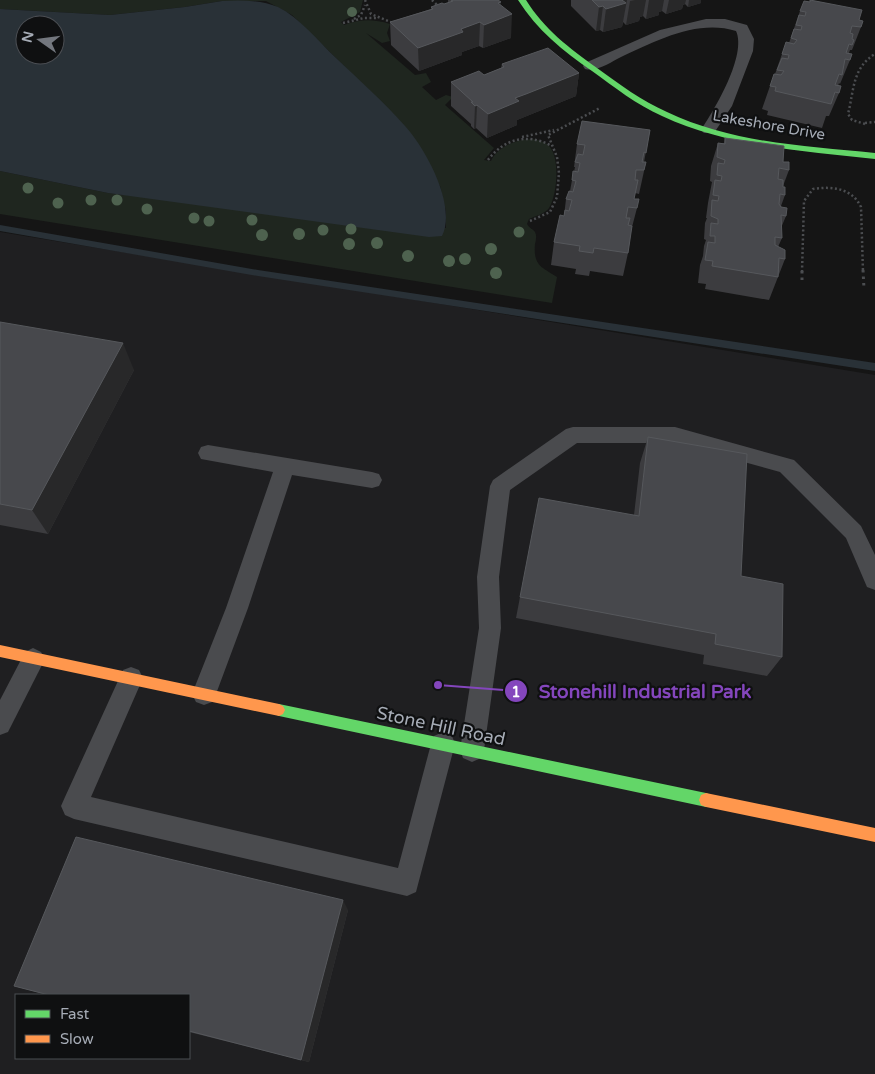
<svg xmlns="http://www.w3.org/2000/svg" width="875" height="1074" viewBox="0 0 875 1074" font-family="'Varela Round',sans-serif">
	<rect width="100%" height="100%" fill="#151515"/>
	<path fill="#1f1f21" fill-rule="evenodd" d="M0,232L875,375V1074H0ZM16,995H189V1058H16Z"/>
	<path fill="#1f261f" d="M0,0H363L360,12L341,22L344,25C360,19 373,19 390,24L387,33L390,41L382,43L366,33L415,75L426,73L431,82L422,87L436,100L446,95L453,97L445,105L494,148L484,160L491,161C499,143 532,132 548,145C561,156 557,196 549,208C545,214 535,216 529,219L527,224C529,228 533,229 535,232C537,236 536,240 535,244C533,266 542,267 557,277L552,303L0,214V171L108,193L446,228V211L440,186L385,106L292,15L266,1H222L185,7L110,15L0,9Z"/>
	<path fill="#293137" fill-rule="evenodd" d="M222,1C241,0 261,0 278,7C300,18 317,40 335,57C358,79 383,101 405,126C426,149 457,206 442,236L429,237L108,193L0,171V9L110,15L185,7ZM25,25H55V55H25Z"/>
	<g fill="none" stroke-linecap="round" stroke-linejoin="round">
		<path fill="#293137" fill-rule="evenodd" d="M0,225L258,270L875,363V371L258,276L0,231Z"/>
		<g stroke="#4b4d50" stroke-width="2.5" stroke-dasharray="2 2.5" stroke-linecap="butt">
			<path d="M365,0L371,14L393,23"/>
			<path d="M432,0L440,8"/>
			<path d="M354,19L361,15L365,5"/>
			<path d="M343,23L364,18H377"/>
			<path d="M865,123L875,122"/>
			<path d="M865,124L852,120L848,114C854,91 852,68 875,54"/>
			<path d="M522,137L554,130"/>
			<path d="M488,160C504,139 526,133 550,145"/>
			<path d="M530,221L550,212L557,197L559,173L557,157L548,135L600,108"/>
			<path d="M802,272L804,201L813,189C832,186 852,188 861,207L863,272"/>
		</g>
		<g stroke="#4b4d50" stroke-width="3" stroke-dasharray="2.5 4" stroke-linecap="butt">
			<path d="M863,270L864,289"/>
			<path d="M802,280V270"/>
		</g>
		<g fill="#4a4b4e" fill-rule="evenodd">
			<path d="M706,19H725L747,25L754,39L753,51L732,106L714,133H704L701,130C715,109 747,55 736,31C697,19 656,41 621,57C611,62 597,72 585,69L583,66L585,63L660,30Z"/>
			<path d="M573,427H675L794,460L861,526L875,555V590L867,587L846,538L780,472L675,443H577L510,490L499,577L501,628L484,750L481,758L472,762L463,758L460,750L479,628L477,577L490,486L493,480L566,429Z"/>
			<path d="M208,445L372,472L379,474L382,480L379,486L372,488L292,475L248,608L216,694L212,702L204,705L196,702L192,694L226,608L273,472L201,459L198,453L201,447Z"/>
			<path d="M33,648L41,652L45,659L8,732L0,735V700L25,652Z"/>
			<path d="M131,667L139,670L143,678L91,797L398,868L431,744L434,736L443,732L452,736L455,744L416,892L407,896L74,819L65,815L61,806L65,797L123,670Z"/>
		</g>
		<g fill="#63d668" fill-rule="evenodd">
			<path d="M518,0H526C544,29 569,48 597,68C619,84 642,101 667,112C732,143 805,146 875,153V159C803,151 729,147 662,116C637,105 614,87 592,71C563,51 537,30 518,0Z"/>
			<path d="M279,704L706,793L711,795L713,800L711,805L706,807L279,716L275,714L273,710L275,706Z"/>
		</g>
		<g fill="#ff974d" fill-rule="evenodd">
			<path d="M0,645L279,704L283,706L285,710L283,714L279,716L0,657Z"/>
			<path d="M706,793L875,828V842L706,807L701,805L699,800L701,795Z"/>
		</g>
	</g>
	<g fill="#4e624f">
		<circle cx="352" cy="12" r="5"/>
		<circle cx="28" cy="188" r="5.5"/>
		<circle cx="91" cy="200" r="5.5"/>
		<circle cx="117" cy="200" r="5.5"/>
		<circle cx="58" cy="203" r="5.5"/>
		<circle cx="147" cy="209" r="5.5"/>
		<circle cx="194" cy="218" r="5.5"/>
		<circle cx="252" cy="220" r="5.5"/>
		<circle cx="209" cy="221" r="5.5"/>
		<circle cx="351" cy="229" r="5.5"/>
		<circle cx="323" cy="230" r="5.5"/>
		<circle cx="519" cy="232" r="5.5"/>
		<circle cx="299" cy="234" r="6"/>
		<circle cx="262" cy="235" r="6"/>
		<circle cx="377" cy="243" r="6"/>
		<circle cx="349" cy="244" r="6"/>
		<circle cx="491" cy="249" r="6"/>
		<circle cx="408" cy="256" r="6"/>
		<circle cx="465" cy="259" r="6"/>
		<circle cx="449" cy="261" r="6"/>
		<circle cx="496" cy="273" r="6"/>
	</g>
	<g fill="#3c3c3f">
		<path d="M448,0H498L511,38L483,48L479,46L462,52V55L419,71L391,45L390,22L431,9V7L448,3Z"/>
		<path d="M571,0H701V3L688,7L685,4L683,5L682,9L666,14L662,11L659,12V15L646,19L643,16L640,17L639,21L626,25L623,22L622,27L603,32L600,30L596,31L571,6Z"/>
		<path d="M800,11L859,20L861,27L852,50H850L849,53L850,60L840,84L839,83L838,86L839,93L829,116H826L822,128L767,115L768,111L762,109L770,86L775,74L782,54L789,43Z"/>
		<path d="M502,64L579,73L576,96L517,120V125L487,138L476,128L474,129L471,126V124L451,106V82L484,75L501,68Z"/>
		<path d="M650,130L644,162H646L639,194L635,193L634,199L637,208L631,231L628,253L623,276L590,271L589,276L575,274L576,269L551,265L554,242L564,216L566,199L570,191L572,180L574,172L575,167H574L577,144Z"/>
		<path d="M725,138L783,162L789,170L783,186L785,195L781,206L786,216L781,228L782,238L778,247L785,259L769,300L705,289L706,284L698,283L700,265L703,256L704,246L706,240L704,239L705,223L707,218H706L708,203L712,182L710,181L711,166L718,143H724Z"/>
		<path d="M0,322L134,370L48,534L0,525Z"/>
		<path d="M648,437L741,576L782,657L767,676L703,664L704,655L516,618L520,597L634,515L640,463Z"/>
		<path d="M348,910L309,1062L189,1032V995H47L14,986Z"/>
	</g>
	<g fill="#282829">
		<path d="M622,0H627L622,27L603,32L606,9Z"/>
		<path d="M635,0H646L643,16L640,17L639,21L626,25L630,1Z"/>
		<path d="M649,0H664L662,11L659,12V15L646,19Z"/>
		<path d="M669,0H686L685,4L683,5L682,9L666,14Z"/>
		<path d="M689,0H701V3L688,7Z"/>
		<path d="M501,2L500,19L512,14L511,38L483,48L484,25L498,3Z"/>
		<path d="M603,6L600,30L596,31L599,7Z"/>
		<path d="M480,22L479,46L462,52V55L419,71L418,48L461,29Z"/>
		<path d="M579,73L576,96L517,120V125L487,138L488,114L515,98Z"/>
		<path d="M477,105L476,128L474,129L475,106Z"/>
		<path d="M123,343L134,370L48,534L32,510Z"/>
		<path d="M343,900L348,910L309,1062L301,1060Z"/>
	</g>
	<g fill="#47484c" stroke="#56585c">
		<path d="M451,0H498L501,2L498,3L512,14L484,25L480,22L461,29L463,32L418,48L390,22L433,9L431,7L442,3L444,4L453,1Z"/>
		<path d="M592,0H623H622L626,3L606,9L603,6L599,7Z"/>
		<path d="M810,0L862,10L859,20L863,21L861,27L852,26L850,33L853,34L852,39L854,40L852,45L849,44L846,53L852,54L850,60L845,59L842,75L839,74L835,85L841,86L839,93L835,92L831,104L775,91L776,87L770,86L774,74L781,75L784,71L777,70L782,58L788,59L789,55L782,54L786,42L794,44L797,40L791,38L794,29L801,30L802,26L796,25L799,15L805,16L806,12L800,11L804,1L810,2Z"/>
		<path d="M548,48L579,73L526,94L515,98L519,101L488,114L477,105L475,106L471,102H473L451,82L479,71L484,75L504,67L502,64Z"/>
		<path d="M582,121L650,130L646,153L644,152L642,162H646L644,170H636L635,180H638L634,199H639L637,208L628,207L626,218H630L628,225L632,226L628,253L594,248L593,253L579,251L580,246L554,242L560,215L564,216L565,210L569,211L572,200L566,199L569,191L573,192L576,181L572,180L573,171L578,172L580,163L575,162L578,154L583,155L585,145L577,144Z"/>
		<path d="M725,138L784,146L783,162H789V170L779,168L778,179L783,180V187H785V195L780,194L779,204L781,207L787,208L786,216L781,215L782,238L775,237V245L785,250V259L779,258L778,277L712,266L713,261L705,260L708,242L715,243V236H710L711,223L718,224V219L711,216L712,200L718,201L719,196L713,195L715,180L721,181L722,176L717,175L718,163L724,164L725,160L717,157L718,143L725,144Z"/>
		<path d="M0,322L123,343L32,510L0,504Z"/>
		<path d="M648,437L747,454L741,576L783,584L782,657L715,644L716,634L520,597L539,498L639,516Z"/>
		<path d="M76,837L343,900L301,1060L189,1031V995H49L14,986Z"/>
	</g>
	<g text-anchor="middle" stroke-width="4.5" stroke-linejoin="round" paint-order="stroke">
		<g font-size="15" fill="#a6acb6" stroke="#0f1011">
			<text transform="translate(769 125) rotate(10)" y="5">Lakeshore Drive</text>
		</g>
		<g font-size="18" fill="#a6acb6" stroke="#0f1011">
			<text transform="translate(441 726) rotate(12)" y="6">Stone Hill Road</text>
		</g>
	</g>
	<path fill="none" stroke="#8446bd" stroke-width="2" d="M438 685L516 691"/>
	<g fill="#8446bd" stroke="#0f1011" stroke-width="2">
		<circle cx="438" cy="685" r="5"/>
		<circle cx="516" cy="691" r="12"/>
	</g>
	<g font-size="15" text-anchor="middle" font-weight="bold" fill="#fff">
		<text x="516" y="697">1</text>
	</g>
	<g font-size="19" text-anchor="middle" font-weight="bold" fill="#8446bd" stroke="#0f1011" stroke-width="4.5" stroke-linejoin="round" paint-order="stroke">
		<text x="645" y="698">Stonehill Industrial Park</text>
	</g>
	<rect x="15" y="994" width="175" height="65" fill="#0f1011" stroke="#4b4e53"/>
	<rect x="25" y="1010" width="25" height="8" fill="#63d668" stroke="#4b4e53"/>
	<text x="60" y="1019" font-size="15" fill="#a6acb6">Fast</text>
	<rect x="25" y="1035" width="25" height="8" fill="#ff974d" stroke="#4b4e53"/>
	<text x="60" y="1044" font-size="15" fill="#a6acb6">Slow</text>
	<g transform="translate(40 40) rotate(284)"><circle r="24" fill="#0f1011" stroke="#4b4e53"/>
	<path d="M0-4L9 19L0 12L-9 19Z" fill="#73777e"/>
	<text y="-8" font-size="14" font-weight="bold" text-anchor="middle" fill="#a6acb6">N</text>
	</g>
</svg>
